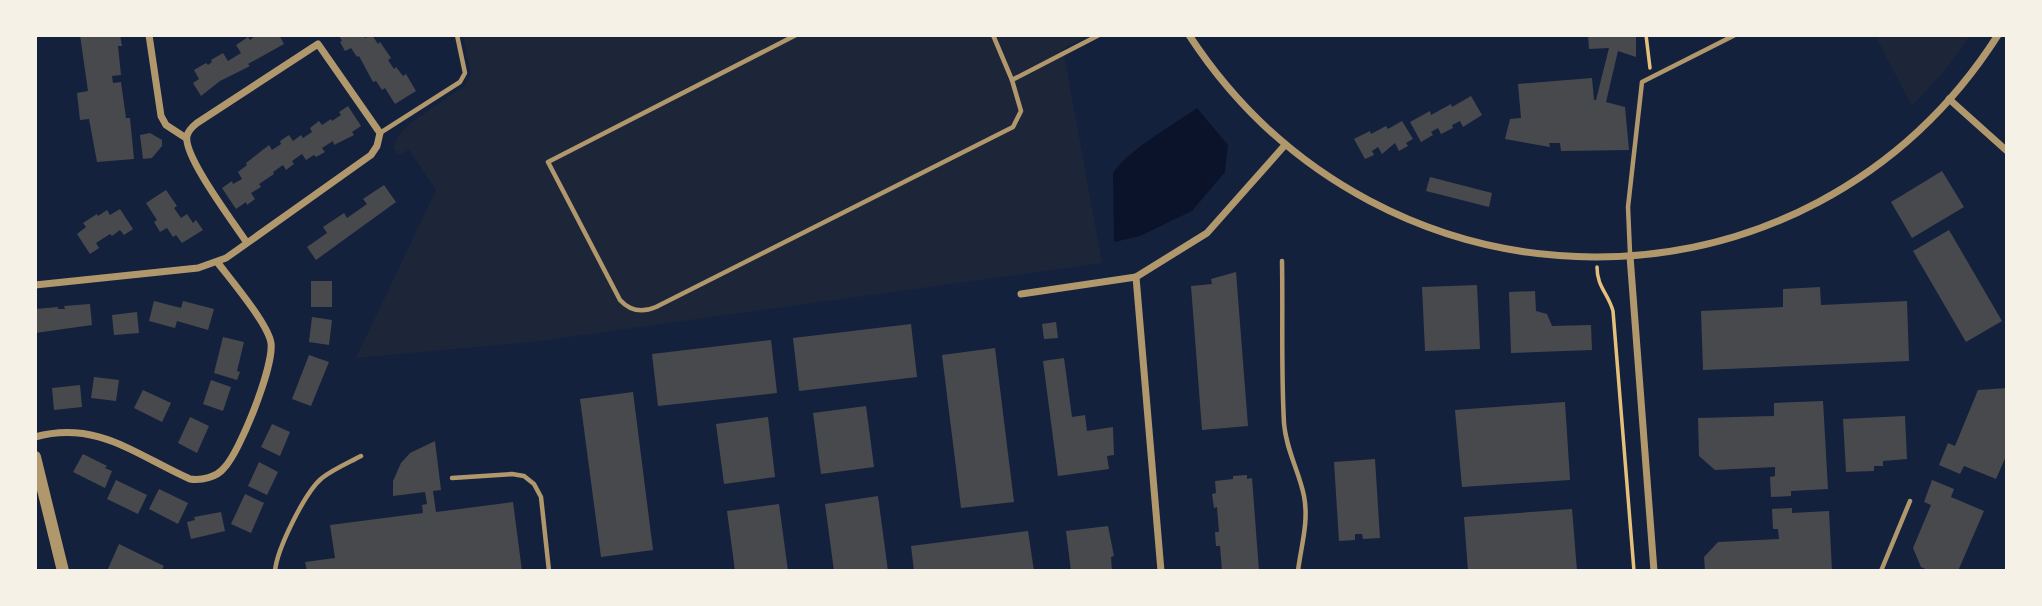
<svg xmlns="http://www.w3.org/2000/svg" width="2042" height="606" viewBox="0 0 2042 606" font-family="Ubuntu,sans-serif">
	<rect width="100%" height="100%" fill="#14213d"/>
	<g fill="#1d2539">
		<path d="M463,35H1089L1063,49L1102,263L532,342L356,358L436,190L409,150L398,155L393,147L399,135L409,124L466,85L471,74Z"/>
		<path d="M1875,35H1971L1946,69L1912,106Z"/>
	</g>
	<path fill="#0b132b" d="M1197,108L1228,145L1225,172L1192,211L1140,236L1114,242L1113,173C1128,150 1173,125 1197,108Z"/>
	<g fill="#48494c">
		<path d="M80,35H120L122,46H118L121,75L112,76L113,83L121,82L126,118H130L134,159L97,162L89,119L80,120L77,93L88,91Z"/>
		<path d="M253,35H279L284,44L248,64L250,66L220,81L201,96L193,83L199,79L194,70L206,63L208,65L212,62L211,60L223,53L228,61L241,53L236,45L248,37L250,40L254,37Z"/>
		<path d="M339,35H363L365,38L372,35L378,44L380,42L391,58L388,60L394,69L396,67L403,76L406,74L416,91L395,104L385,88L382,90L376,81L373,82L359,56L357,57L351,48L345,51L340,42L342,41Z"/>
		<path d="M1588,35H1636V57L1618,51L1606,102L1625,107L1629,150L1561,151L1560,143H1549L1550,147L1505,139L1510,119L1521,118L1518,84L1592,78L1594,100H1596L1609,48L1589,49Z"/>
		<path d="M1471,96L1482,115L1463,127L1460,121L1452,125L1453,128L1441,134L1438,128L1431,132L1433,135L1421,142L1410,122L1430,111L1431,115L1451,104L1452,107Z"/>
		<path d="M348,106L361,126L352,132L354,135L334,145L333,141L322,148L325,152L316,157L314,155L306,160L302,154L292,161L294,164L286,170L283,165L273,172L274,174L259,184L261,187L251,193L255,199L247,205L246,202L236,209L222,188L232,181L233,184L242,179L238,172L247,165L246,163L269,145L272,150L281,144L280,141L289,135L293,141L301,135L303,138L312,132L310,128L319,121L322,125L331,119L332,121L341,115L339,112Z"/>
		<path d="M1402,121L1413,139L1406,143L1408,146L1399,151L1395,143L1382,154L1378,147L1372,151L1374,155L1365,159L1354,139L1370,131L1371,134L1386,126L1388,129Z"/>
		<path d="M150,133L162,140V146L152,158L143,159L140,135Z"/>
		<path d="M1942,171L1964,207L1912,238L1891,202Z"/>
		<path d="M1430,177L1492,193L1489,207L1426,191Z"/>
		<path d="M384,185L396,202L316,260L307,247L327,233L323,227L344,213L347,218L367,204L363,199Z"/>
		<path d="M166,190L177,206L174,208L181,218L187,214L193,223L196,220L203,230L182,243L176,235L173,237L167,228L160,232L154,222L157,220L146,203Z"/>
		<path d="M120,209L133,229L124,235L120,230L112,236L110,234L96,243L99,248L90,254L77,234L86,227L83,223L97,214L98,216L107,210L110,215Z"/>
		<path d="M1949,230L2002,321L1966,342L1913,251Z"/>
		<path d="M1236,272L1248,426L1202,430L1191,286L1212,284L1211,279Z"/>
		<rect x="311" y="281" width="21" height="26"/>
		<path d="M1477,285L1480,349L1425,351L1422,287Z"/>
		<path d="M1820,287L1821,305L1907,301L1909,361L1703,370L1701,311L1783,307V289Z"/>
		<path d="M1535,291L1536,311L1547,314L1552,326L1591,325L1592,350L1511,353L1509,292Z"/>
		<path d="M154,301L181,308L183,301L214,309L208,330L177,321L175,328L149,321Z"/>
		<path d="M90,304L92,325L35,333V309L58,307V309H65L64,306Z"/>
		<path d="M137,312L139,333L114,335L112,315Z"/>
		<path d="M312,317L332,320L329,345L309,342Z"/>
		<path d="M1056,322L1058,338L1044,339L1042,324Z"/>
		<path d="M911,324L917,377L799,391L793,338Z"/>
		<path d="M223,337L244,342L237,371L240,372L237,380L214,373Z"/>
		<path d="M771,340L777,393L658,406L652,354Z"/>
		<path d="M995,348L1014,502L961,508L942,355Z"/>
		<path d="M309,355L329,362L311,406L292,399Z"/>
		<path d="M1064,358L1072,417L1085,415L1087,431L1113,427L1114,455L1107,456L1109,469L1058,476L1043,361Z"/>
		<path d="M94,377L119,380L116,401L91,398Z"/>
		<path d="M211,380L231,387L223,411L203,404Z"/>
		<path d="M80,385L82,407L54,410L52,388Z"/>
		<path d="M2007,388V454L1996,479L1964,466L1960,474L1939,465L1948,443L1955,446L1978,390Z"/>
		<path d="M143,390L171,403L162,422L134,408Z"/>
		<path d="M633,392L653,550L601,557L580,399Z"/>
		<path d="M1823,401L1828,489L1791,491V496L1771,497L1770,477L1775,476V467L1715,470L1699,456L1698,418L1774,416V403Z"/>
		<path d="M1565,402L1570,480L1462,487L1455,410Z"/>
		<path d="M866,406L874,467L821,474L813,413Z"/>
		<path d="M1905,416L1907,459L1883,461V466H1874V471L1846,472L1843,419Z"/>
		<path d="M190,417L209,426L197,453L178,443Z"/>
		<path d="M768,417L775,477L724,484L716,424Z"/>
		<path d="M272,424L290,432L280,456L261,447Z"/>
		<path d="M435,441L441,490L433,491L436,512L513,502L522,571H307L305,562L335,558L330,525L423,513L422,505L427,504L425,492L393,496V481L401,463L410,453Z"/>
		<path d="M83,454L107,466L105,468L112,471L105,488L73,472Z"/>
		<path d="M1375,459L1380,538L1363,539L1362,534H1355V540L1339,541L1334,462Z"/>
		<path d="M259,462L278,472L267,495L248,486Z"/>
		<path d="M1247,475V479L1252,478L1259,571H1222L1220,546H1216L1215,532H1219L1217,507L1214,508L1212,494L1216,493L1215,481L1233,479V476Z"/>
		<path d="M116,480L147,495L138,514L107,499Z"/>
		<path d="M1932,480L1954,489L1951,497L1984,511L1958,571H1930L1921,567L1913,548L1931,505L1924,502Z"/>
		<path d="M159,489L188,503L178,524L149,509Z"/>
		<path d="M245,494L264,503L251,533L231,524Z"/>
		<path d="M878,496L888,571H834L825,504Z"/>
		<path d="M779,504L788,571H735L727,511Z"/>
		<path d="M1792,508V513L1829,511L1832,571H1705L1704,557L1718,542L1779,539L1778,529H1773L1772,509Z"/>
		<path d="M1572,509L1577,571H1468L1464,517Z"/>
		<path d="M221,512L225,531L191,539L187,522L195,520L194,517Z"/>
		<path d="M1108,526L1114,556L1111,557L1112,571H1071L1066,531Z"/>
		<path d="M1028,531L1034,571H914L911,546Z"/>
		<path d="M119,544L164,566L161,571H107Z"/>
	</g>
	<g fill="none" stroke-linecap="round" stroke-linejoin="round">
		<g stroke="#e5c07b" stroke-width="3.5">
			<path d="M1646,35L1650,68"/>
			<path d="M1597,267C1597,287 1608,293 1613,311L1634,571"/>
		</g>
		<g stroke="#b1986c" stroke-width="4.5">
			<path d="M796,35L548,162L620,300C630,311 642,313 656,307L1013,127L1021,111L1012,80"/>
			<path d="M993,35L1012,80L1099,35"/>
			<path d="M380,133L460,82L465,73L457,35"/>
			<path d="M1630,253L1628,207L1642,82L1735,35"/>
			<path d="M1282,261C1283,315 1281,370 1284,423C1286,450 1299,471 1304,496C1309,522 1301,546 1298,571"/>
			<path d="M452,478L512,474L524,476L534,484L541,497L549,571"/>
			<path d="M275,571C277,549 305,492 322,478C334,469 348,463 361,456"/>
			<path d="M1881,571L1910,501"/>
		</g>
		<g stroke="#b1986c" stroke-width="7">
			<path d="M149,35L161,116L166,125L186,138"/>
			<path d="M1189,35C1381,329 1808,333 1998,35"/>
			<path d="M1949,99L2007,151"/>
			<path d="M1630,256L1654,571"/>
			<path d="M35,285L198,268L226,258L371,155L377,146L380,133L318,44L197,123C192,127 188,131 187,136C183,156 234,223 247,243"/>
			<path d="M1021,294L1136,277"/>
			<path d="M35,437C97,420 136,455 190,479C201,481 217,477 224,468C240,452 274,366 271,343C268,324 231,280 218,263"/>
			<path d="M1161,571L1136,277L1207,233L1285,145"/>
		</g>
		<path stroke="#b1986c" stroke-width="12" d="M35,457L63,571"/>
	</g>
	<rect width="2042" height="606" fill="none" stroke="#f6f1e7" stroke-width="74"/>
</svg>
